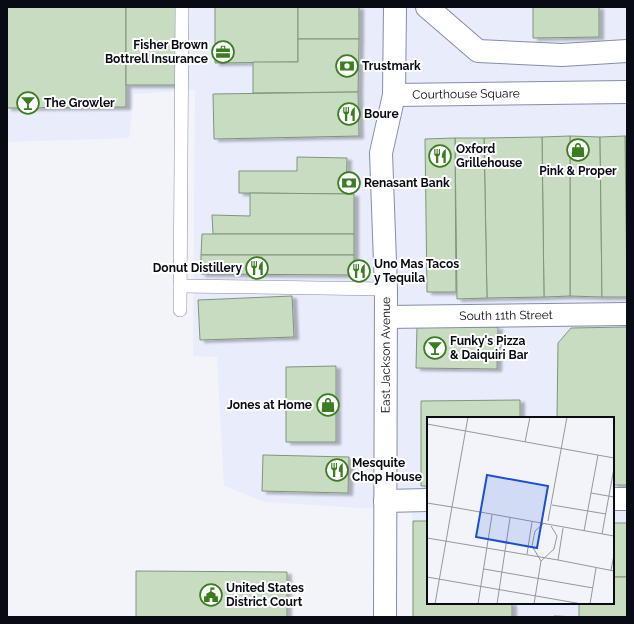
<svg xmlns="http://www.w3.org/2000/svg" width="634" height="624" viewBox="0 0 634 624" font-family="Raleway,sans-serif">
	<defs>
		<filter id="shadow"><feDropShadow dx="4.5" dy="2.5" stdDeviation="1" flood-color="#0004"/></filter>
	</defs>
	<rect width="100%" height="100%" fill="#f2f4fa"/>
	<path fill="#e8ecfb" fill-rule="evenodd" d="M7,7H627V617H412V511L265,502L224,486L217,357L193,356L195,90L134,94L129,138L7,142ZM428,418H613V603H428Z"/>
	<g fill="#c8dcc2" stroke="#81947c" filter="url(#shadow)">
		<path d="M7,7H126V107L7,108Z"/>
		<rect x="126" y="7" width="51" height="78"/>
		<path d="M215,7H298V62L215,63Z"/>
		<rect x="298" y="7" width="61" height="32"/>
		<path d="M533,7H599V37L533,38Z"/>
		<path d="M298,39H359L358,92L253,93V62H298Z"/>
		<path d="M358,92L359,136L214,139L213,94Z"/>
		<path d="M570,136L600,137L602,297L570,296Z"/>
		<path d="M570,136V296L544,297L542,137Z"/>
		<path d="M625,136H627V245Z"/>
		<path d="M625,136L627,297H602L600,137Z"/>
		<path d="M542,137L544,297L487,298L484,138Z"/>
		<path d="M455,138H484L487,298L457,299Z"/>
		<path d="M455,138L456,292H427L425,139Z"/>
		<path d="M297,157L347,158L346,194L239,193V171H297Z"/>
		<path d="M250,193L354,194V234H213L212,215L250,216Z"/>
		<path d="M202,234H354V255H201Z"/>
		<path d="M201,255H354V275L201,274Z"/>
		<path d="M292,296L294,337L200,340L198,300Z"/>
		<path d="M417,326L498,327L497,369L416,368Z"/>
		<path d="M627,327V485H613V418H557L558,343L571,328Z"/>
		<path d="M336,366V442H286V367Z"/>
		<path d="M520,400V418H428V486H421V401Z"/>
		<path d="M263,455L349,457L348,493L262,491Z"/>
		<path d="M413,521H428V603H512V617H413Z"/>
		<rect x="613" y="523" width="14" height="54"/>
		<path d="M136,571L287,572V617H136Z"/>
		<path d="M613,577H627V617H579V603H613Z"/>
		<path d="M554,616L579,617H593H554Z"/>
	</g>
	<g fill="none" stroke-linecap="round" stroke-linejoin="round">
		<g stroke="#858da8" stroke-width="14">
			<g id="service">
				<path d="M180,286L386,289"/>
				<path d="M180,310L182,7"/>
			</g>
		</g>
		<g stroke="#858da8" stroke-width="24">
			<g id="minor">
				<path id="s1" d="M386,317L627,314"/>
				<path d="M613,499H627"/>
				<path d="M385,501L428,500"/>
			</g>
		</g>
		<g stroke="#858da8" stroke-width="24">
			<g id="tertiary">
				<path d="M427,7L478,51L562,55L627,51"/>
				<path id="s2" d="M394,95L627,92"/>
				<path id="s3" d="M385,617L386,289L381,153L394,95L395,7"/>
			</g>
		</g>
		<use href="#service" stroke="#fff" stroke-width="13"/>
		<use href="#minor" stroke="#fff" stroke-width="22"/>
		<use href="#tertiary" stroke="#fff" stroke-width="22"/>
	</g>
	<defs>
		<g id="office-ring" transform="scale(1.15)"><circle r="9.5" fill="#fff" stroke="#397d1f" stroke-width="1.5"/><path d="M-6-3h4V-5.5h4V-3h4V5H-6ZM-1-4.5V-3h2v-1.5ZM-6 0V1H6V0Z" fill="#397d1f"/></g>
		<g id="bank-ring" transform="scale(1.15)"><circle r="9.5" fill="#fff" stroke="#397d1f" stroke-width="1.5"/><path d="M-6-4H6V4H-6ZM0-2.3a2.3 2.3 0 1 0 0 4.6a2.3 2.3 0 1 0 0-4.6Z" fill="#397d1f"/></g>
		<g id="bar-ring" transform="scale(1.15)"><circle r="9.5" fill="#fff" stroke="#397d1f" stroke-width="1.5"/><path d="M-6-5H6L.8 .8V4.5H3.5V6h-7V4.5H-.8V.8Z" fill="#397d1f"/></g>
		<g id="restaurant-ring" transform="scale(1.15)"><circle r="9.5" fill="#fff" stroke="#397d1f" stroke-width="1.5"/><path d="M-5-6h1v4h1v-4h1v4h1v-4h1v5L-1.5 .5V6h-2V.5L-5-1ZM5-6V6H3V1.5H1.5Q1.5-4 5-6Z" fill="#397d1f"/></g>
		<g id="shop-ring" transform="scale(1.15)"><circle r="9.5" fill="#fff" stroke="#397d1f" stroke-width="1.5"/><path d="M-5-2.5h2.3a2.7 3.5 0 0 1 5.4 0H5L5.5 6h-11ZM-1.5-2.5h3a1.5 2.3 0 0 0-3 0Z" fill="#397d1f"/></g>
		<g id="civic-ring" transform="scale(1.15)"><circle r="9.5" fill="#fff" stroke="#397d1f" stroke-width="1.5"/><path d="M-.6-6.5H3V-4.5H.6V-3L4-1V1h2V6H-6V1h2V-1L-.6-3ZM-1.2 2.5V6h2.4V2.5Z" fill="#397d1f"/></g>
	</defs>
	<g fill-rule="evenodd">
		<use href="#office-ring" x="223" y="52"/>
		<use href="#bank-ring" x="347" y="66"/>
		<use href="#bar-ring" x="28" y="103"/>
		<use href="#restaurant-ring" x="349" y="114"/>
		<use href="#shop-ring" x="578" y="150"/>
		<use href="#restaurant-ring" x="440" y="156"/>
		<use href="#bank-ring" x="349" y="183"/>
		<use href="#restaurant-ring" x="257" y="268"/>
		<use href="#restaurant-ring" x="359" y="271"/>
		<use href="#bar-ring" x="435" y="348"/>
		<use href="#shop-ring" x="328" y="405"/>
		<use href="#restaurant-ring" x="337" y="470"/>
		<use href="#civic-ring" x="211" y="595"/>
	</g>
	<g text-anchor="middle" stroke-width="4" stroke-linejoin="round" paint-order="stroke">
		<g font-size="12" font-weight="bold" fill="#090b14" stroke="#fff" text-anchor="start">
			<text x="208" y="49" text-anchor="end">Fisher Brown<tspan x="208" dy="14">Bottrell Insurance</tspan></text>
			<text x="362" y="70">Trustmark</text>
			<text x="44" y="107">The Growler</text>
			<text x="364" y="118">Boure</text>
			<text x="456" y="153">Oxford<tspan x="456" dy="14">Grillehouse</tspan></text>
			<text x="578" y="175" text-anchor="middle">Pink &amp; Proper</text>
			<text x="364" y="187">Renasant Bank</text>
			<text x="374" y="268">Uno Mas Tacos<tspan x="374" dy="14">y Tequila</tspan></text>
			<text x="242" y="272" text-anchor="end">Donut Distillery</text>
			<text x="450" y="345">Funky's Pizza<tspan x="450" dy="14">&amp; Daiquiri Bar</tspan></text>
			<text x="312" y="409" text-anchor="end">Jones at Home</text>
			<text x="352" y="467">Mesquite<tspan x="352" dy="14">Chop House</tspan></text>
			<text x="226" y="592">United States<tspan x="226" dy="14">District Court</tspan></text>
		</g>
		<g font-size="12" fill="#090b14" stroke="#fff">
			<text dy="4" stroke="none"><textPath href="#s2" startOffset="72">Courthouse Square</textPath></text>
			<text dy="4" stroke="none"><textPath href="#s1" startOffset="120">South 11th Street</textPath></text>
			<text dy="4" stroke="none"><textPath href="#s3" startOffset="262">East Jackson Avenue</textPath></text>
		</g>
	</g>
	<g transform="translate(427 417)">
		<rect width="187" height="187" fill="#f2f4fa"/>
		<path fill="none" stroke="#95979e" stroke-width="1" d="M41,0L25,90L187,119M0,7L187,41M98,25L103,0M164,76L187,80M0,86L25,90L8,187M125,88L179,97M121,104L140,0M157,114L171,38M175,117L187,51M0,121L131,143L136,111M100,137L105,105M131,143L187,154M114,144L105,129L108,114L116,107M114,144L127,132L130,119L124,109M57,152L166,171M184,153L187,138M0,160L155,187M51,187L65,98M70,187L83,101M107,187L114,144M163,187L169,151"/>
		<path fill="#1d4ed8" fill-opacity="0.15" stroke="#1d4ed8" stroke-width="2" d="M60,58L121,69L110,131L49,120Z"/>
		<rect width="187" height="187" fill="none" stroke="#090b14" stroke-width="2"/>
	</g>
	<rect width="634" height="624" fill="none" stroke="#090b14" stroke-width="16"/>
</svg>
